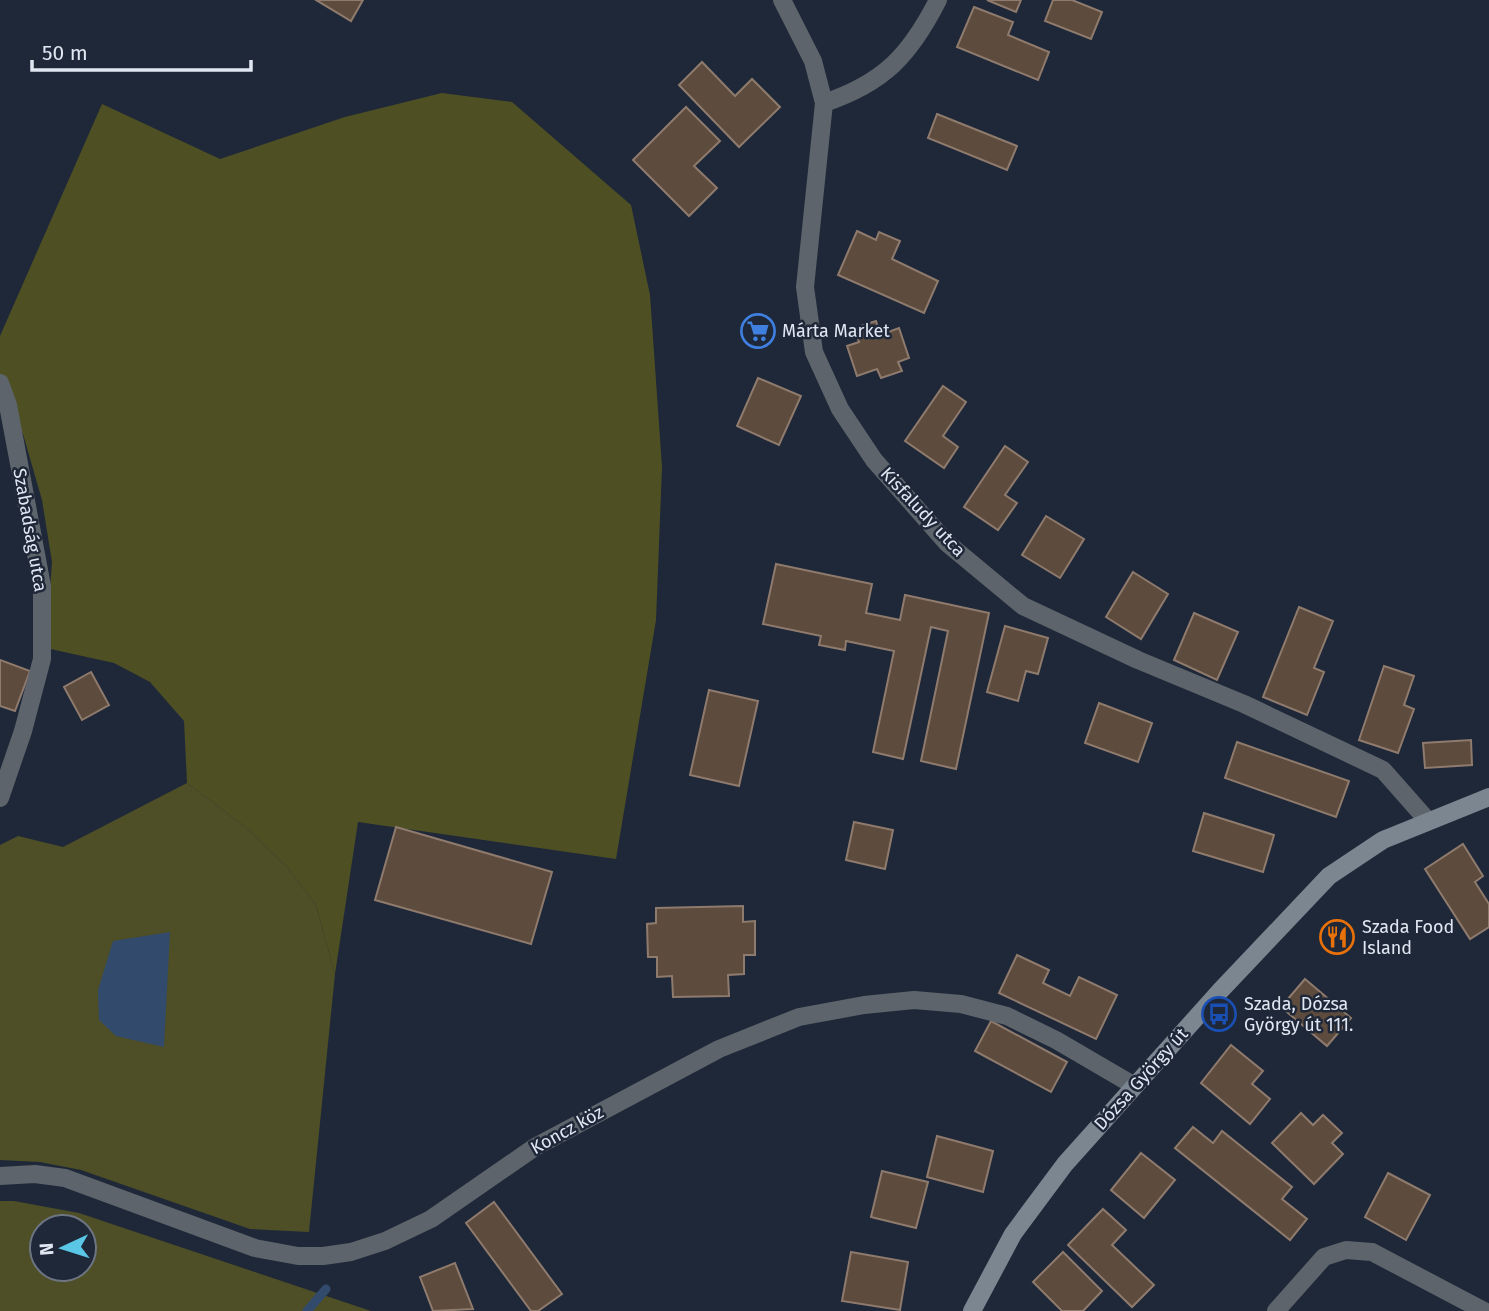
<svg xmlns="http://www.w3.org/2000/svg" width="1489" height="1311" viewBox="0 0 1489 1311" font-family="'Fira Sans',sans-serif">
	<rect width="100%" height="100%" fill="#1f2838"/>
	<g fill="#4e4f26" fill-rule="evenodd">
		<path d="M187,783L248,829L288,868L316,905L335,974L309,1232L250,1229L81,1170L40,1162L0,1160V845L18,836L63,847Z"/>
		<path d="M0,1201H14L79,1213L371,1311H0ZM84,1227V1269H42V1227Z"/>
	</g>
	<path fill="#4e5024" d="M442,93L512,102L631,205L650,295L662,467L656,620L616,859L358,822L335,974L316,905L288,868L248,829L187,783L184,721L150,682L114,663L46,648L52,562L42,500L23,434L0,388V336L102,104L220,159L345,117Z"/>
	<path fill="#324b6c" d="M170,932L164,1047L116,1036L99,1020L98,990L113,941Z"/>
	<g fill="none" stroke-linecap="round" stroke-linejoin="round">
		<path stroke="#324b6c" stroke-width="9" d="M307,1311L326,1289"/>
	</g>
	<g fill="#5d4b3e" stroke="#8f7b6d" stroke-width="2">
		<path d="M316,0H363L351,21Z"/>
		<path d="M987,0H1021L1016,12Z"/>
		<path d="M1053,0H1072L1102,12L1091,39L1045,21Z"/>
		<path d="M974,7L1013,22L1008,35L1049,52L1038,80L957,47Z"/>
		<path d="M702,62L735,96L752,79L780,107L739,147L679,85Z"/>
		<path d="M686,107L720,141L694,166L717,188L689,216L633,160Z"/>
		<path d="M937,114L1017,146L1007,170L928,138Z"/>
		<path d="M857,231L876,240L879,232L900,241L892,259L938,281L924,313L838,275Z"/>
		<path d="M876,321L880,335L899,328L909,358L898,362L902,371L881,378L877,369L857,376L847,346L859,342L854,328Z"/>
		<path d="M758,378L801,396L779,445L737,426Z"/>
		<path d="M943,386L966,402L943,436L958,447L944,468L905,441Z"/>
		<path d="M1005,446L1028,462L1005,495L1017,503L998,530L964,507Z"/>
		<path d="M1046,516L1084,539L1060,578L1022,555Z"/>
		<path d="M776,564L872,584L866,613L900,620L905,595L989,613L956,769L921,761L948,631L931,627L903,759L873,752L894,651L846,641L845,650L819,645L821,636L763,624Z"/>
		<path d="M1133,572L1168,594L1141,639L1106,617Z"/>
		<path d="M1299,607L1333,621L1314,668L1324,672L1307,715L1263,697Z"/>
		<path d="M1194,613L1238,632L1217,680L1174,660Z"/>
		<path d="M1005,626L1048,638L1038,674L1026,671L1018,701L987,692Z"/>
		<path d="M0,660L30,671L15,711L0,706Z"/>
		<path d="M1384,666L1414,676L1404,705L1414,709L1398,753L1359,740Z"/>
		<path d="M91,672L109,705L82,720L64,687Z"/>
		<path d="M709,690L758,701L739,786L690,775Z"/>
		<path d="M1099,703L1152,723L1138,762L1085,743Z"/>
		<path d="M1471,740L1472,765L1425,768L1423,743Z"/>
		<path d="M1237,742L1349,781L1336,817L1225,778Z"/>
		<path d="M1204,813L1274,835L1263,872L1193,851Z"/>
		<path d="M854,822L893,830L885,869L846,860Z"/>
		<path d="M396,827L552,872L531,944L375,900Z"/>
		<path d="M1463,844L1483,876L1475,882L1489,904V927L1470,939L1425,869Z"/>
		<path d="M743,906V922L755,921V955H744V974L728,975L729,996L673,997L672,976L657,977V957H648L647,924L656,923V908Z"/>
		<path d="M1017,955L1049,970L1043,983L1070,996L1079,977L1117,995L1096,1039L999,993Z"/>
		<path d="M1305,979L1351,1018L1327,1046L1281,1007Z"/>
		<path d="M991,1021L1067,1062L1051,1092L975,1051Z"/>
		<path d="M1231,1045L1263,1071L1252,1084L1270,1099L1250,1124L1201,1083Z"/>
		<path d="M1301,1113L1313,1125L1323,1115L1342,1133L1332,1143L1343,1154L1314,1184L1272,1143Z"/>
		<path d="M1193,1127L1213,1143L1222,1131L1292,1187L1282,1199L1307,1219L1290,1240L1175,1148Z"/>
		<path d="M937,1136L993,1151L983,1192L927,1177Z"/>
		<path d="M1141,1153L1175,1180L1144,1218L1111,1190Z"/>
		<path d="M882,1171L928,1182L916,1228L871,1217Z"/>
		<path d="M1388,1173L1430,1195L1406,1240L1365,1217Z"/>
		<path d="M494,1202L562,1294L538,1311H531L466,1223Z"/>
		<path d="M1103,1209L1126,1230L1112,1245L1154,1285L1132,1307L1068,1245Z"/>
		<path d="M851,1252L908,1262L900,1310L842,1301Z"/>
		<path d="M1063,1252L1102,1291L1083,1311H1062L1033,1282Z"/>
		<path d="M455,1263L473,1309L433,1311L420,1277Z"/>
	</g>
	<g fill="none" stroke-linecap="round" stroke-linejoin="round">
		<g stroke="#5d646b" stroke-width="18">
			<path d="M782,0L813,61L824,103L805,287L814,352L840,409L874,460L947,543L1023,606L1138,660L1244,704L1383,770L1428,821"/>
			<path d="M824,103C884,83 910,55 938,0"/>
			<path d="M0,383L8,405L42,586V659L23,731L0,798"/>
			<path d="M0,1176L35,1174L65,1178L255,1248L298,1256H323L351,1252L385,1241L431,1219L535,1147L719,1049L799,1017L864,1005L914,1000L961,1004L1007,1016L1056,1040L1133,1085"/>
			<path d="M1276,1311L1324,1257L1346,1250L1372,1252L1484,1311"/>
		</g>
		<path stroke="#7b8691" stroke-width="18" d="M972,1311L1013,1234L1065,1164L1220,991L1329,876L1383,840L1489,797"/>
	</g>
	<defs>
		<g id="supermarket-ring" transform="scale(1.75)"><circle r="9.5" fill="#1f2838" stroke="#3f7fe0" stroke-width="1.5"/><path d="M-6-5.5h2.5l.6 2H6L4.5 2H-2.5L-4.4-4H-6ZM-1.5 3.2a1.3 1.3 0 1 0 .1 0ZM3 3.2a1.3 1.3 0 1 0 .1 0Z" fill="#3f7fe0"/></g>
		<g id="restaurant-ring" transform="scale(1.75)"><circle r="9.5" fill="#1f2838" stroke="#e8710a" stroke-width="1.5"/><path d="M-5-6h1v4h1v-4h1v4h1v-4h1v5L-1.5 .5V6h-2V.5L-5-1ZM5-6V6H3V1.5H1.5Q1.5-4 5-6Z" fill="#e8710a"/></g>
		<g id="bus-ring" transform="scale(1.75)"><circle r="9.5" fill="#1f2838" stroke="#1a4fb4" stroke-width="1.5"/><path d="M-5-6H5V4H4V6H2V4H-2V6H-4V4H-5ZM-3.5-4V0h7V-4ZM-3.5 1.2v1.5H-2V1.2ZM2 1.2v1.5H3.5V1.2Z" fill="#1a4fb4"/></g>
	</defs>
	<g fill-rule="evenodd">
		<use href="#supermarket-ring" x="758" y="331"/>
		<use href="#restaurant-ring" x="1337" y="937"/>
		<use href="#bus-ring" x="1219" y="1014"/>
	</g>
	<g text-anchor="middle" stroke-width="5" stroke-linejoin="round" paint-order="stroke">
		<g font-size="18" fill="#e1e7f2" stroke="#1f2838" text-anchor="start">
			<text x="782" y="337">Márta Market</text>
			<text x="1362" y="933">Szada Food<tspan x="1362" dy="21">Island</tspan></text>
			<text x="1244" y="1010">Szada, Dózsa<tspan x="1244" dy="21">György út 111.</tspan></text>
		</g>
		<g font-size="18" fill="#e1e7f2" stroke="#1f2838">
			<text transform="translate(923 512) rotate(47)" y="6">Kisfaludy utca</text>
			<text transform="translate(30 530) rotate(80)" y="6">Szabadság utca</text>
			<text transform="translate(1141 1079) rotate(-48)" y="6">Dózsa György út</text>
			<text transform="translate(567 1130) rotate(-29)" y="6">Koncz köz</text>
		</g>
	</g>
	<g transform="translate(63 1248) rotate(266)"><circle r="33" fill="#1f2838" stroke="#6d7482" stroke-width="2"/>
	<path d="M0-5L12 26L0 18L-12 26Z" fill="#5bc7e7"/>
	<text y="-10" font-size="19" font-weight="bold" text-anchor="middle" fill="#e1e7f2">N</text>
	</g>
	<path d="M32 60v10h219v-10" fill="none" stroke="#e1e7f2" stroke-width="3.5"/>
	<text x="42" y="60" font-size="21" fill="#e1e7f2" stroke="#1f2838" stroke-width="5" paint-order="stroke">50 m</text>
</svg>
